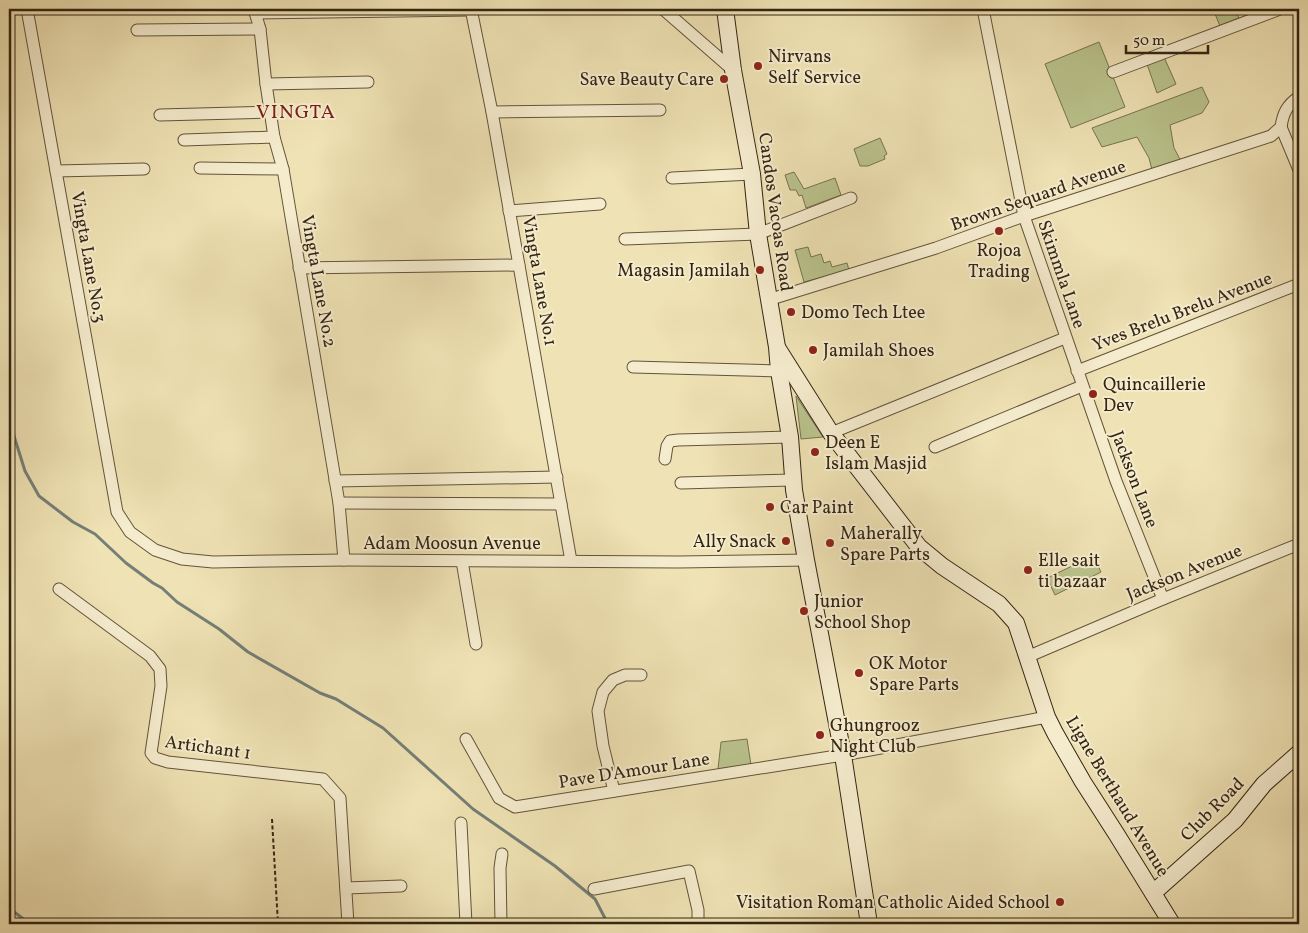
<svg xmlns="http://www.w3.org/2000/svg" width="1308" height="933" viewBox="0 0 1308 933" font-family="Vollkorn,serif">
	<rect width="100%" height="100%" fill="#efe2b4"/>
	<filter id="stains"><feTurbulence type="fractalNoise" baseFrequency=".004" numOctaves="4"/><feColorMatrix values="0 0 0 0 .2 0 0 0 0 .09 0 0 0 0 .02 0 0 0 .5 -.17"/></filter>
	<radialGradient id="worn" r=".72"><stop offset=".6" stop-color="#630" stop-opacity="0"/><stop offset="1" stop-color="#630" stop-opacity=".3"/></radialGradient>
	<g fill="#bac38c" stroke="#767450">
		<path d="M1213,9H1235L1239,18L1220,26Z"/>
		<path d="M1099,42L1125,107L1071,128L1045,64Z"/>
		<path d="M1164,57L1176,84L1157,93L1147,64Z"/>
		<path d="M1202,87L1209,102L1202,113L1170,125L1174,148L1182,163L1153,174L1149,158L1137,137L1102,147L1092,128Z"/>
		<path d="M880,138L887,154L884,156L885,159L868,166H860L854,149Z"/>
		<path d="M794,172L804,189L835,178L841,195L806,208L802,195L799,196L796,190H790L785,175Z"/>
		<path d="M808,247L811,257L821,254L824,263L830,261L832,267L847,263L849,270L804,282L795,250Z"/>
		<path d="M796,396L823,437L801,439Z"/>
		<path d="M1093,556L1101,572L1055,595L1047,578Z"/>
		<path d="M747,739L751,765L718,769L721,742Z"/>
	</g>
	<g fill="none" stroke-linecap="round" stroke-linejoin="round">
		<g stroke="#747f77" stroke-width="3">
			<path d="M9,420L25,471L39,496L73,522L95,534L126,563L153,583L162,588L177,602L219,629L248,652L320,693L336,699L383,728L473,809L555,866L595,899L608,924"/>
			<path d="M9,908L30,924"/>
		</g>
		<g stroke="#62543b" stroke-width="13">
			<g id="street">
				<path d="M27,9L117,512L130,532L155,550L182,559L213,562L344,560L679,562L806,560"/>
				<path d="M254,9L260,29L266,84L274,137L283,169L339,503L344,560"/>
				<path d="M471,9L492,112L571,561"/>
				<path d="M663,9L733,70"/>
				<path d="M983,9L1024,216L1116,481L1163,599"/>
				<path d="M1298,9L1299,12"/>
				<path d="M255,13L471,10"/>
				<path d="M137,30L260,29"/>
				<path d="M1113,72L1280,9"/>
				<path d="M266,84L368,82"/>
				<path d="M492,112L660,110"/>
				<path d="M160,115L270,112"/>
				<path d="M1281,127L1299,170"/>
				<path d="M184,140L274,137"/>
				<path d="M200,168L283,169"/>
				<path d="M56,171L144,169"/>
				<path d="M672,178L752,174"/>
				<path d="M509,211L600,204"/>
				<path d="M625,239L758,234L851,198"/>
				<path d="M299,268L519,265"/>
				<path d="M768,300L936,248L1024,216L1271,136L1281,127C1283,113 1287,105 1299,97"/>
				<path d="M633,367L779,371"/>
				<path d="M1077,371L1299,284"/>
				<path d="M831,433L1065,338"/>
				<path d="M935,447L1082,386"/>
				<path d="M665,459L667,446L670,441L678,440L790,437"/>
				<path d="M335,481L557,477"/>
				<path d="M681,483L792,480"/>
				<path d="M339,503L561,504"/>
				<path d="M462,561L476,644"/>
				<path d="M59,589L150,656L160,669L161,686L151,753L155,758L168,762L323,779L340,798L348,924"/>
				<path d="M1027,657L1163,599L1299,544"/>
				<path d="M466,739L499,798L515,807L843,755L1047,717"/>
				<path d="M614,791L603,746L598,711L603,692L613,680L625,675H641"/>
				<path d="M461,823L466,924"/>
				<path d="M346,888L401,886"/>
				<path d="M594,889L689,871L698,910V924"/>
				<path d="M501,924L500,868L502,854"/>
			</g>
		</g>
		<g stroke="#332513" stroke-width="18">
			<g id="secondary">
				<path d="M725,9L733,70L752,174L758,234L777,347L779,371L790,437L794,490L806,560L843,755L869,924"/>
				<path d="M778,349L831,433L919,547L942,566L999,604L1016,623L1047,717L1055,733L1083,782L1117,835L1172,924"/>
				<path d="M1153,893L1235,820L1264,784L1299,753"/>
			</g>
		</g>
		<path stroke="#332513" stroke-width="2" stroke-dasharray="4 2.5" stroke-linecap="butt" d="M272,819L278,924"/>
		<use href="#street" stroke="#f5ecce" stroke-width="11"/>
		<use href="#secondary" stroke="#f5ecce" stroke-width="16"/>
	</g>
	<g fill="#8f2418" stroke="#f5ecce" stroke-width="2">
		<circle cx="758" cy="66" r="5"/>
		<circle cx="724" cy="79" r="5"/>
		<circle cx="999" cy="231" r="5"/>
		<circle cx="760" cy="270" r="5"/>
		<circle cx="791" cy="312" r="5"/>
		<circle cx="813" cy="350" r="5"/>
		<circle cx="1093" cy="394" r="5"/>
		<circle cx="815" cy="452" r="5"/>
		<circle cx="770" cy="507" r="5"/>
		<circle cx="786" cy="541" r="5"/>
		<circle cx="830" cy="543" r="5"/>
		<circle cx="1028" cy="570" r="5"/>
		<circle cx="804" cy="611" r="5"/>
		<circle cx="859" cy="673" r="5"/>
		<circle cx="820" cy="735" r="5"/>
		<circle cx="1060" cy="902" r="5"/>
	</g>
	<g text-anchor="middle" stroke-width="4" stroke-linejoin="round" paint-order="stroke">
		<g font-size="18" fill="#332513" stroke="#f5ecce" text-anchor="start">
			<text x="768" y="62">Nirvans<tspan x="768" dy="21">Self Service</tspan></text>
			<text x="714" y="85" text-anchor="end">Save Beauty Care</text>
			<text x="999" y="256" text-anchor="middle">Rojoa<tspan x="999" dy="21">Trading</tspan></text>
			<text x="750" y="276" text-anchor="end">Magasin Jamilah</text>
			<text x="801" y="318">Domo Tech Ltee</text>
			<text x="823" y="356">Jamilah Shoes</text>
			<text x="1103" y="390">Quincaillerie<tspan x="1103" dy="21">Dev</tspan></text>
			<text x="825" y="448">Deen E<tspan x="825" dy="21">Islam Masjid</tspan></text>
			<text x="780" y="513">Car Paint</text>
			<text x="840" y="539">Maherally<tspan x="840" dy="21">Spare Parts</tspan></text>
			<text x="776" y="547" text-anchor="end">Ally Snack</text>
			<text x="1038" y="566">Elle sait<tspan x="1038" dy="21">ti bazaar</tspan></text>
			<text x="814" y="607">Junior<tspan x="814" dy="21">School Shop</tspan></text>
			<text x="869" y="669">OK Motor<tspan x="869" dy="21">Spare Parts</tspan></text>
			<text x="830" y="731">Ghungrooz<tspan x="830" dy="21">Night Club</tspan></text>
			<text x="1050" y="908" text-anchor="end">Visitation Roman Catholic Aided School</text>
		</g>
		<g font-size="18" fill="#332513" stroke="#f5ecce">
			<text transform="translate(1038 195) rotate(-19)" y="6">Brown Sequard Avenue</text>
			<text transform="translate(776 212) rotate(82)" y="6">Candos Vacoas Road</text>
			<text transform="translate(89 257) rotate(80)" y="6">Vingta Lane No.3</text>
			<text transform="translate(1062 274) rotate(71)" y="6">Skimmla Lane</text>
			<text transform="translate(319 281) rotate(80)" y="6">Vingta Lane No.2</text>
			<text transform="translate(540 281) rotate(80)" y="6">Vingta Lane No.1</text>
			<text transform="translate(1182 311) rotate(-21)" y="6">Yves Brelu Brelu Avenue</text>
			<text transform="translate(1135 479) rotate(69)" y="6">Jackson Lane</text>
			<text x="452" y="549">Adam Moosun Avenue</text>
			<text transform="translate(1184 572) rotate(-22)" y="6">Jackson Avenue</text>
			<text transform="translate(208 747) rotate(8)" y="6">Artichant 1</text>
			<text transform="translate(634 770) rotate(-9)" y="6">Pave D'Amour Lane</text>
			<text transform="translate(1118 796) rotate(59)" y="6">Ligne Berthaud Avenue</text>
			<text transform="translate(1212 809) rotate(-45)" y="6">Club Road</text>
		</g>
		<g font-size="20" letter-spacing="1" fill="#7a1f14" stroke="#f5ecce">
			<text x="296" y="118">VINGTA</text>
		</g>
	</g>
	<rect width="1308" height="933" fill="none" stroke="#efe2b4" stroke-width="30"/>
	<rect x="10" y="10" width="1288" height="913" fill="none" stroke="#332513" stroke-width="2.5"/>
	<rect x="15" y="15" width="1278" height="903" fill="none" stroke="#332513"/>
	<path d="M1126 45v8h82v-8" fill="none" stroke="#332513" stroke-width="2.5"/>
	<text x="1133" y="45" font-size="15" fill="#332513" stroke="#f5ecce" stroke-width="4" paint-order="stroke">50 m</text>
	<rect width="100%" height="100%" filter="url(#stains)"/>
	<rect width="100%" height="100%" fill="url(#worn)"/>
</svg>
